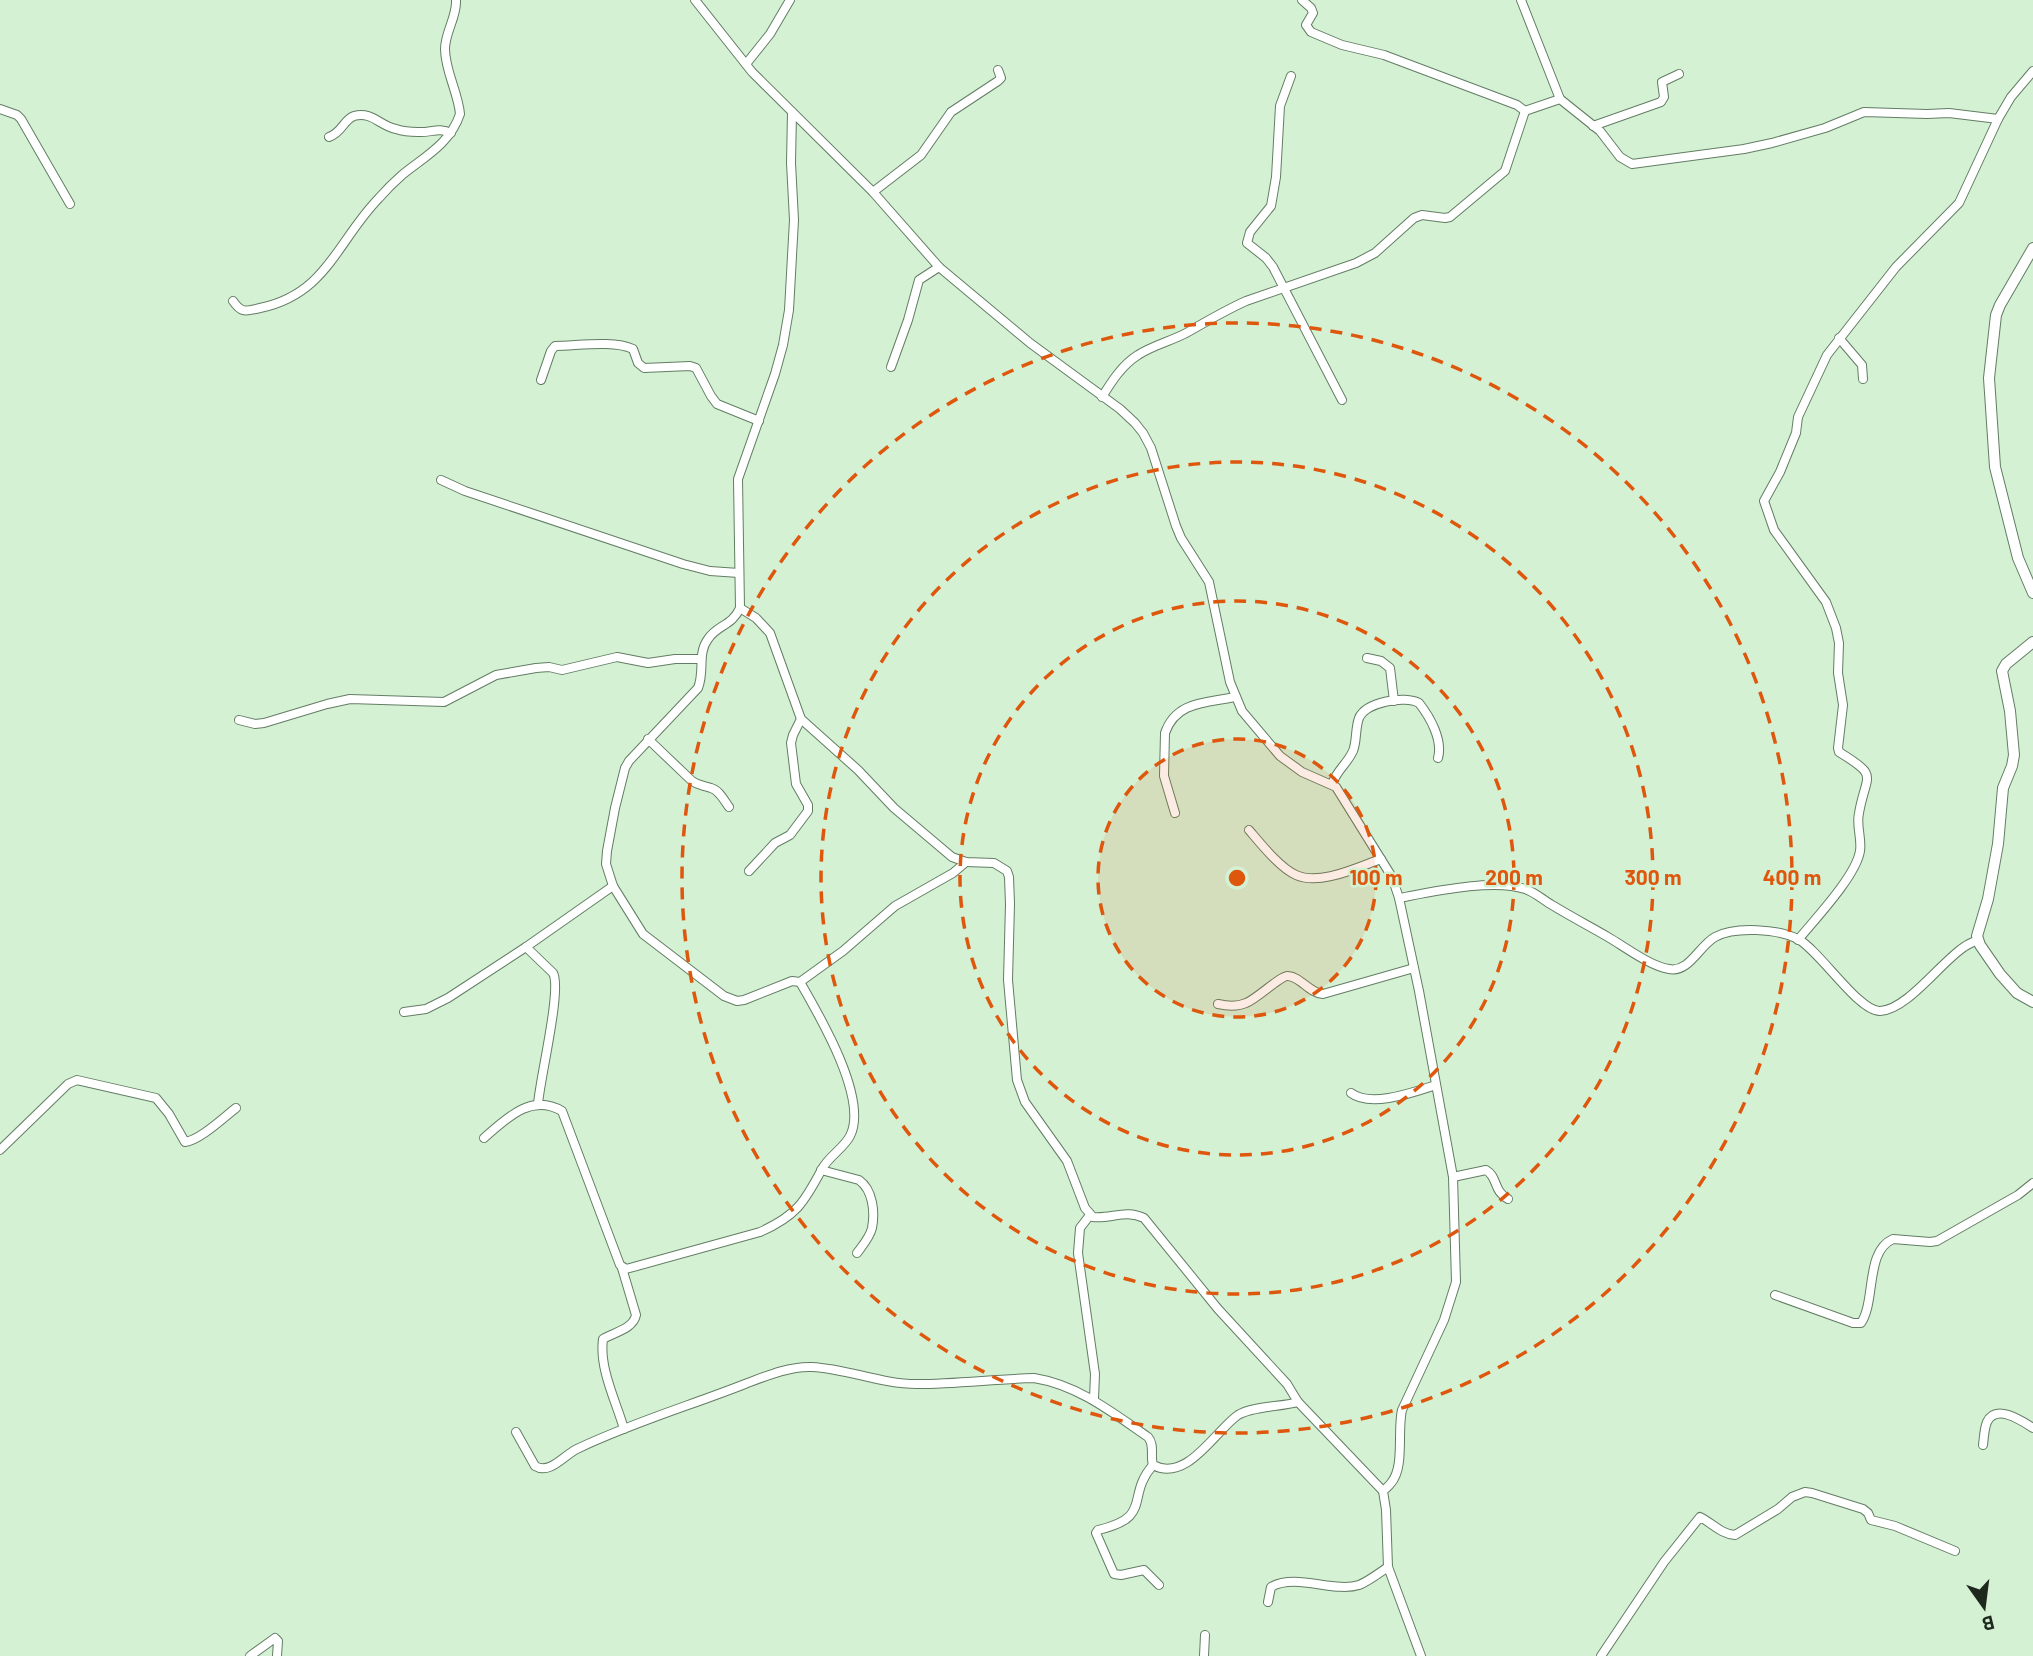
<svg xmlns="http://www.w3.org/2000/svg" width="2033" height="1656" viewBox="0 0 2033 1656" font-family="Barlow,sans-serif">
	<rect width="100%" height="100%" fill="#d4f1d4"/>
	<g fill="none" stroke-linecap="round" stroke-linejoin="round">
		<g stroke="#637d64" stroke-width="10">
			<g id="minor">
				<path d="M695,0L752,72L873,192L939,267L1030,343L1120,409L1135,423L1143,433L1151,448L1176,526L1181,538L1209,582L1230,682L1242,711L1280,756L1302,772L1336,787L1392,877L1399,898L1419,991L1453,1177L1456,1282L1444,1320L1402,1410C1397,1431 1405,1467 1391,1483C1389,1486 1386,1488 1383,1491L1386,1510L1388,1567L1421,1656"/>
				<path d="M1302,0L1311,8L1313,13L1306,25L1311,32L1342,45L1384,55L1517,105L1525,111"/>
				<path d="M1521,0L1560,99"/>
				<path d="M746,64L770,34L790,0"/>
				<path d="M1291,76L1280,106L1276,177L1271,206L1250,232L1247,243L1266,258L1273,267L1342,400"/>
				<path d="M0,109L17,115L21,119L70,204"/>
				<path d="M1593,126L1661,102L1664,97L1662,82L1679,74"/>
				<path d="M329,137C343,132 343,120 354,116C372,111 380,126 396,129C402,131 411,132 418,132C430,133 439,127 451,133"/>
				<path d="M873,192L921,155L951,112L998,81L1001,78L998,70"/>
				<path d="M233,301C242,314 246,311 260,308C327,294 337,241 379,198C386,190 394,182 402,175C424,157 450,144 460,114C458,92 445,71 445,49C445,32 457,17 456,0"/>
				<path d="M1839,338L1862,365L1863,379"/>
				<path d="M891,367L908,320L919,280L939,267"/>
				<path d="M541,380L551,351L555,346C577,346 613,340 633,349L638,363L644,368L690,366L696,368L711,396L717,404L759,421"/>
				<path d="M1102,397C1112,381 1122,365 1138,355C1153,345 1172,341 1188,332C1207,321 1226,310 1246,301L1356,263L1375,253L1414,218L1422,215L1445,218L1450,217L1505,171L1525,111L1560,99L1600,131L1620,157L1632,164L1744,149L1772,143L1825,128L1864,112L1927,114L1949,113L1998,119"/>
				<path d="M441,480L465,491L683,564L710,571L739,573"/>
				<path d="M740,608L756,618L770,633L801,719L858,770L894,808L952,857L966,862L994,863L1007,871L1009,877L1010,904L1008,980L1017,1080L1025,1102L1067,1161L1085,1208L1093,1217C1111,1219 1126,1209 1144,1218L1218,1309L1287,1384L1298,1402"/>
				<path d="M1367,658L1381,661L1390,668L1394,701"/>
				<path d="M239,720L255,724L264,723L327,704L350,699L444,702L496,675L536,668L549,667L562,670L617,657L648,663L675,659H701"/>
				<path d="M648,739L692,781C699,786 703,785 711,788C719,790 724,800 729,807"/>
				<path d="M1332,784C1337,770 1347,764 1353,751C1357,741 1355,729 1359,718C1366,702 1405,695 1419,703C1430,717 1443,740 1438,758"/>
				<path d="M1175,813L1164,776L1165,733C1176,701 1206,703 1235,697"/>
				<path d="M1249,830C1261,844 1280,868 1296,875C1320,886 1358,867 1381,859"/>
				<path d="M749,871L775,843L790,835L808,811V805L796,784L791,743L793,735L801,719"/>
				<path d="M1399,898C1431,892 1494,878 1525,889C1535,892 1543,900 1552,905C1570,916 1589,926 1608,937C1625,947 1650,966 1669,969C1689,973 1699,946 1715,937C1735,926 1778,929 1798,939C1820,951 1859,1012 1880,1011C1907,1010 1941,962 1964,947C1968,944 1973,942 1978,940"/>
				<path d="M1798,940C1815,919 1856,876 1860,851C1862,838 1856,826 1859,813C1866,773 1880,777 1839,752L1838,748L1843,705L1838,673L1839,643L1836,628L1826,602L1774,530L1764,501L1780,472L1796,433L1798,417L1827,355L1896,267L1959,203L1998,119L2011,97L2033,71"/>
				<path d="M526,947L553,973C562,989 540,1078 538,1104"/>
				<path d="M800,982L843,951L895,906L953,873L966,862"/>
				<path d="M1218,1004C1227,1006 1237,1007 1246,1003C1257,999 1281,975 1288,976C1301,977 1309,993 1323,994L1414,968"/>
				<path d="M404,1012L426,1009L448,998L526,947L613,886"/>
				<path d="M1351,1093C1371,1108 1414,1092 1436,1085"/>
				<path d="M484,1138C507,1118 531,1093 562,1111L620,1265L626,1269L760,1232C796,1216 804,1203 822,1169C829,1156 843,1149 850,1136C869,1099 819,1015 800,982L792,981L744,1000L737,1001L724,996L643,934L613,886L606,864L607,851L615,808L625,768L629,761L698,688C705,671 697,654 708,639C717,625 732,626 740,608L738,479L775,374L783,345L789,310L794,220L791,163L792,112"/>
				<path d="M0,1150L68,1084L77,1080L156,1098L169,1114L185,1142C200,1140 223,1118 236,1108"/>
				<path d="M821,1170L859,1180C873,1190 875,1212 872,1228C870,1237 863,1245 857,1253"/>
				<path d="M1453,1177L1486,1170C1498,1177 1493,1191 1508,1199"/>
				<path d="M1090,1215L1080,1228L1078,1253L1095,1374L1094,1399"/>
				<path d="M622,1268L636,1315C633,1329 615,1332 603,1339C599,1369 616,1401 624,1429"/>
				<path d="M1775,1295L1853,1323H1861C1876,1301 1865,1251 1893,1239L1930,1242L1937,1241L2018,1195L2033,1183"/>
				<path d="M516,1432L535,1466C550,1475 564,1455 577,1449C631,1423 689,1406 745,1384C766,1376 790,1366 812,1367C848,1369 881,1384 917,1384C956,1384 995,1379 1034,1378C1078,1385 1113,1413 1148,1437C1155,1445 1150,1456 1153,1465C1187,1483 1215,1431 1238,1415C1252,1406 1281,1407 1298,1402L1383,1491"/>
				<path d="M1983,1445C1984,1438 1984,1429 1987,1422C1996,1403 2022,1421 2033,1428"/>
				<path d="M1153,1465C1125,1497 1154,1517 1098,1530L1096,1533L1114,1574L1121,1575L1144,1570L1159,1585"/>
				<path d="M1268,1602L1271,1587C1296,1573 1334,1593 1359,1585C1369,1581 1379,1573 1388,1567"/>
				<path d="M250,1656L275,1638L278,1641L277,1656"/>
				<path d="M1204,1656L1205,1635"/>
				<path d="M1601,1656L1664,1562L1700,1517C1712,1523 1721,1534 1735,1535L1778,1509L1792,1497L1805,1492L1812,1493L1863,1509L1868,1513L1871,1520L1895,1526L1955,1551"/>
			</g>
		</g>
		<g stroke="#637d64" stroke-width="12">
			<g id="tertiary">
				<path d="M2033,248L2000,305L1996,315L1989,378L1995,467L2018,558L2033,593"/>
				<path d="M2033,642L2006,664L2002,671L2010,711L2014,755L2012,766L2003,788L1998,844L1988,899L1977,936L1980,945L2000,974L2017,993L2033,1002"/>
			</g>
		</g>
		<use href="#minor" stroke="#fff" stroke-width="8"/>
		<use href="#tertiary" stroke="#fff" stroke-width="10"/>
	</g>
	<circle cx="1237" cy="878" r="139" fill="#de570d" fill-opacity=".12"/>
	<g fill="none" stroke="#de570d" stroke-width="3.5" stroke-dasharray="12 9">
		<circle cx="1237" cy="878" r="139"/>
		<circle cx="1237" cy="878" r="277"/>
		<circle cx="1237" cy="878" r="416"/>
		<circle cx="1237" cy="878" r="555"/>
	</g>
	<circle cx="1237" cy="878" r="10" fill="#de570d" stroke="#d4f1d4" stroke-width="3.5"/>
	<g font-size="21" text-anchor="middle" font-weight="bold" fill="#de570d" stroke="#d4f1d4" stroke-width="5" stroke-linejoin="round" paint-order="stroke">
		<text x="1376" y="885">100 m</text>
		<text x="1514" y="885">200 m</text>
		<text x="1653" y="885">300 m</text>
		<text x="1792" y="885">400 m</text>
	</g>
	<g transform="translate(1984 1607) rotate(166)" stroke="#d4f1d4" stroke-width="5" paint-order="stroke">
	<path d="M0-5L12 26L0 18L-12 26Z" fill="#1e291e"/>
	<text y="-10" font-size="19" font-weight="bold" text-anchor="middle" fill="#1e291e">B</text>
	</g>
</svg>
